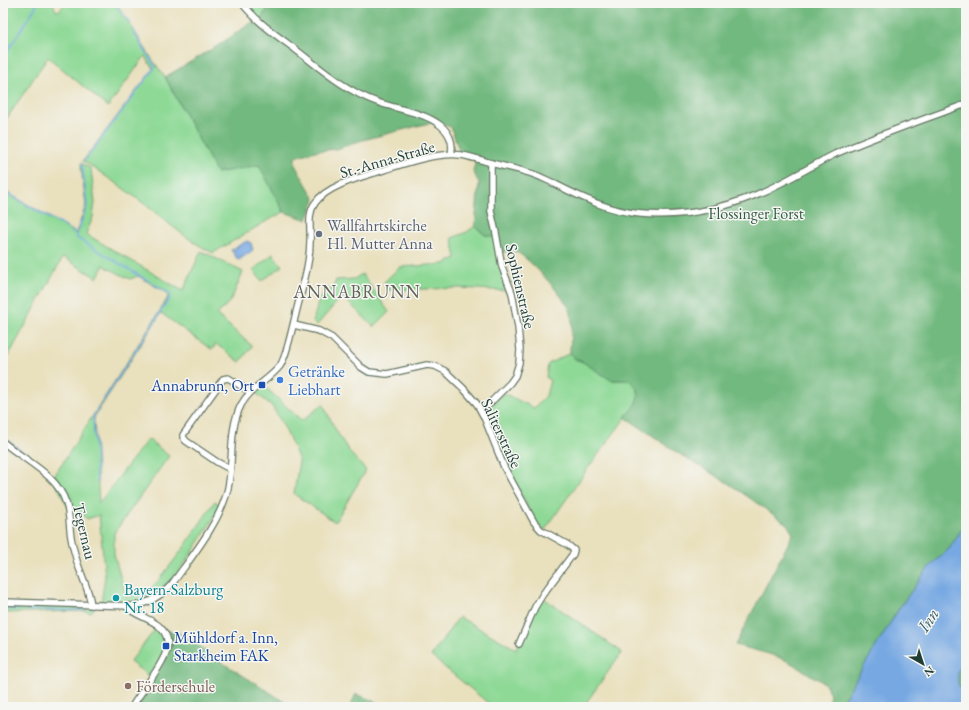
<svg xmlns="http://www.w3.org/2000/svg" width="969" height="710" viewBox="0 0 969 710" font-family="'EB Garamond',serif">
	<rect width="100%" height="100%" fill="#f6f6f2"/>
	<filter id="ink" filterUnits="userSpaceOnUse"><feTurbulence type="fractalNoise" baseFrequency=".025" numOctaves="2"/><feDisplacementMap in="SourceGraphic" scale="8" xChannelSelector="R" yChannelSelector="G"/><feConvolveMatrix kernelMatrix="1 2 1 2 8 2 1 2 1" color-interpolation-filters="sRGB"/></filter>
	<filter id="wash" filterUnits="userSpaceOnUse"><feTurbulence type="fractalNoise" baseFrequency=".012" numOctaves="4" result="noise"/><feDisplacementMap in="SourceGraphic" scale="16" xChannelSelector="R" yChannelSelector="G"/><feGaussianBlur stdDeviation="0.9" result="paint"/><feColorMatrix in="noise" values="0 0 0 0 0 0 0 0 0 0 0 0 0 0 0 0 0 1.4 0 .05"/><feComposite in="paint" operator="in"/></filter>
	<g filter="url(#wash)">
		<rect width="100%" height="100%" fill="#e9e0bd"/>
		<g fill="#8ed996" stroke="#568b65">
			<path d="M3,3H53L56,11L60,10L65,3H116C133,27 147,54 165,77L217,173L259,164L284,212L265,222L213,253C189,241 172,226 151,209C129,192 106,176 83,161L153,69L145,56L108,107L48,57L3,124Z"/>
			<path d="M246,3H272L260,20Z"/>
			<path d="M81,163L91,169L95,203L93,217L86,234L183,291L201,251L243,272L231,300L217,315L252,346L240,362L216,344L212,350L161,313L95,416L94,420L99,503L148,439L169,456L114,533V554L126,597L143,594L149,590L159,580L185,546L215,501L220,505C210,527 171,590 150,599C134,605 118,604 101,603L105,577L99,515L87,519L79,511H70L53,478L166,301L168,296L165,292L138,276L130,279L108,268L104,265L97,278L63,257L3,366V190L76,233L86,205L81,168Z"/>
			<path d="M475,226L485,235L496,237L510,291L460,288L386,290L384,282L400,267L444,264L456,258L452,238L467,232Z"/>
			<path d="M273,254L282,266L262,281L253,270Z"/>
			<path d="M362,274L389,312L374,327L342,296L317,325L313,322L319,299L333,287L336,280L354,279Z"/>
			<path d="M570,353L575,359L583,362L611,380H629L636,387L639,394L635,405L588,468L545,530L537,524L503,461L487,419C488,407 496,401 503,393L534,408L546,396L550,380L546,377L548,364Z"/>
			<path d="M263,385L302,421L323,404C336,431 345,450 366,470L335,522L294,494L299,461L294,448L283,425L272,406L256,393Z"/>
			<path d="M542,597L622,652L583,707H493L431,656L459,617L516,649L529,619Z"/>
			<path d="M3,604L95,608L91,612L84,611L3,613Z"/>
			<path d="M157,627C173,645 161,659 149,676L130,662Z"/>
		</g>
		<g fill="#72b97f" stroke="#487b5a">
			<path d="M272,3H966V521L959,534L949,549L929,567L900,607L839,707H827C829,701 831,696 828,689C826,683 818,679 812,676C805,671 798,667 791,663C774,654 754,650 735,645L793,534L787,524L728,483L681,455L625,417L635,405L639,394L636,387L629,380H611L583,362L575,359L570,353C570,342 573,323 571,313C569,302 526,254 516,252C510,250 504,252 498,253L496,237L485,235L475,226L479,183L473,171L476,161L461,156L451,127L433,122L359,141L337,149L315,151L295,157V165L315,199L307,220L284,212L259,165L217,173L165,77L219,45L254,21L260,20Z"/>
			<path d="M167,631C188,633 195,645 212,656C239,673 266,690 293,707H134L167,657L171,644L166,633Z"/>
			<path d="M966,657V691L958,684V671Z"/>
			<path d="M356,694L388,707H350Z"/>
		</g>
		<g fill="#77a8e2" stroke="#4b728b">
			<path d="M247,241L251,243L253,250L239,260H238L231,250Z"/>
			<path d="M966,521V657L958,671V684L966,695V707H839L900,607L929,567L949,549L959,534Z"/>
		</g>
		<g fill="none" stroke-linecap="round" stroke-linejoin="round">
			<g stroke="#77a8e2" stroke-width="1.5">
				<path d="M115,3L129,22"/>
				<path d="M3,58L38,3"/>
				<path d="M85,160L155,67L132,29"/>
				<path d="M3,191L62,225L77,235V238L170,294V297L93,417L97,482"/>
				<path d="M77,234L87,205L82,164"/>
				<path d="M3,436L26,455"/>
				<path d="M3,609H19"/>
				<path d="M26,610H84"/>
			</g>
		</g>
	</g>
	<g filter="url(#ink)">
		<g fill="none" stroke-linecap="round" stroke-linejoin="round">
			<g stroke="#667664" stroke-width="8">
				<g id="street">
					<path d="M242,3C257,22 276,35 295,49C321,69 346,91 377,102C396,109 424,112 440,125C449,132 454,143 451,154"/>
					<path d="M294,325L319,331L332,338L361,367L369,372L387,374L427,365L435,366L445,371L463,388L477,404L484,417L504,467L534,522L541,530L568,545L574,550L573,554L543,594L535,607L519,644"/>
					<path d="M484,417L488,405L510,383L515,376L519,363L520,350L518,327L512,293L502,267L496,233L491,211V163"/>
					<path d="M3,442C25,461 57,474 66,503C70,514 69,526 71,537C72,544 74,551 76,558C80,574 89,588 91,605"/>
					<path d="M230,469L217,462L186,441L183,437V435L223,379L228,378L230,379L250,392"/>
					<path d="M3,602L132,606C149,604 161,596 172,584C192,556 221,521 228,488C234,460 228,431 241,405C250,388 268,381 280,366C284,360 286,352 288,345C292,331 295,316 299,301C304,282 310,261 310,241C311,228 307,214 315,203C326,187 357,178 374,173C400,165 434,152 461,155C474,157 486,162 499,165C515,169 532,172 547,180C577,195 606,211 641,214C691,218 737,206 781,183C799,174 817,163 835,154C878,135 922,120 966,104"/>
					<path d="M126,606C135,616 151,618 160,627C166,633 169,641 167,649C163,666 141,691 132,707"/>
				</g>
			</g>
			<use href="#street" stroke="#fff" stroke-width="5.5"/>
		</g>
	</g>
	<circle fill="#6b7280" stroke="#f6f6f2" stroke-width="1.5" cx="319" cy="234" r="4"/>
	<circle fill="#3f7fe0" stroke="#f6f6f2" stroke-width="1.5" cx="280" cy="380" r="4"/>
	<g fill="#1a4fb4" stroke="#f6f6f2" stroke-width="1.5">
		<rect x="258" y="381" width="8" height="8" rx="2"/>
		<rect x="162" y="642" width="8" height="8" rx="2"/>
	</g>
	<circle fill="#0f9aa8" stroke="#f6f6f2" stroke-width="1.5" cx="116" cy="598" r="4"/>
	<circle fill="#8d6e63" stroke="#f6f6f2" stroke-width="1.5" cx="128" cy="686" r="4"/>
	<g text-anchor="middle" stroke-width="3" stroke-linejoin="round" paint-order="stroke">
		<g font-size="16" fill="#1f3d34" stroke="#f6f6f2">
			<text transform="translate(387 159) rotate(-16)" y="6">St.-Anna-Straße</text>
			<text transform="translate(521 286) rotate(77)" y="6">Sophienstraße</text>
			<text transform="translate(502 433) rotate(65)" y="6">Saliterstraße</text>
			<text transform="translate(85 531) rotate(77)" y="6">Tegernau</text>
		</g>
		<g font-size="16" fill="#355c48" stroke="#f6f6f2">
			<text x="756" y="219">Flossinger Forst</text>
		</g>
		<g font-size="16" fill="#5b616d" stroke="#f6f6f2" text-anchor="start">
			<text x="327" y="231">Wallfahrtskirche<tspan x="327" dy="18">Hl. Mutter Anna</tspan></text>
		</g>
		<g font-size="16" fill="#366cbe" stroke="#f6f6f2" text-anchor="start">
			<text x="288" y="377">Getränke<tspan x="288" dy="18">Liebhart</tspan></text>
		</g>
		<g font-size="16" fill="#164399" stroke="#f6f6f2" text-anchor="end">
			<text x="254" y="391">Annabrunn, Ort</text>
			<text x="174" y="643" text-anchor="start">Mühldorf a. Inn,<tspan x="174" dy="18">Starkheim FAK</tspan></text>
		</g>
		<g font-size="16" fill="#0d838f" stroke="#f6f6f2" text-anchor="start">
			<text x="124" y="595">Bayern-Salzburg<tspan x="124" dy="18">Nr. 18</tspan></text>
		</g>
		<g font-size="16" fill="#785e54" stroke="#f6f6f2" text-anchor="start">
			<text x="136" y="692">Förderschule</text>
		</g>
		<g font-size="17" font-style="italic" fill="#395d68" stroke="#f6f6f2">
			<text transform="translate(928 620) rotate(-57)" y="6">Inn</text>
		</g>
		<g font-size="18" letter-spacing="1" fill="#63635a" stroke="#f6f6f2">
			<text x="357" y="298">ANNABRUNN</text>
		</g>
	</g>
	<rect width="969" height="710" fill="none" stroke="#f6f6f2" stroke-width="16"/>
	<g transform="translate(923 664) rotate(141)" stroke="#f6f6f2" stroke-width="3" paint-order="stroke">
	<path d="M0-3L7 15L0 10L-7 15Z" fill="#1f3d34"/>
	<text y="-6" font-size="11" font-weight="bold" text-anchor="middle" fill="#1f3d34">N</text>
	</g>
</svg>
